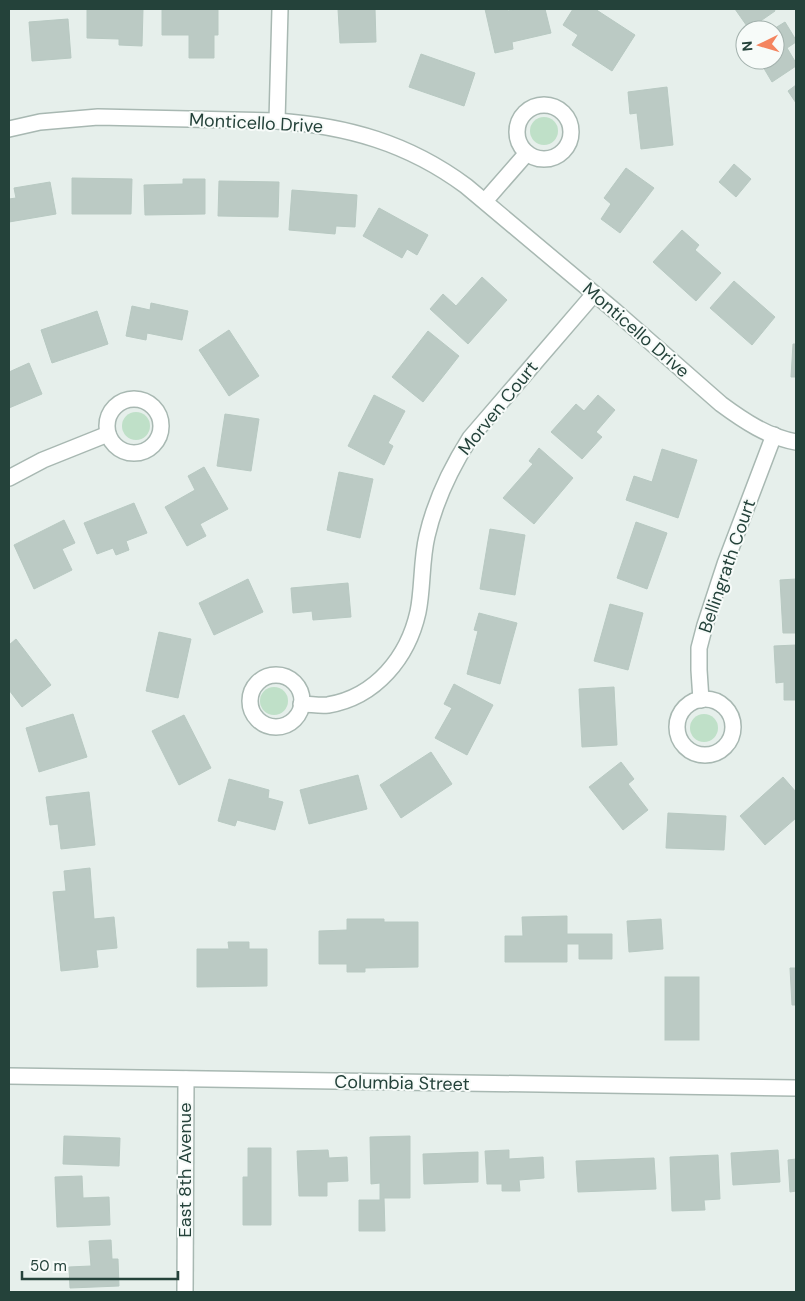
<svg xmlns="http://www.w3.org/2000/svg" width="805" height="1301" viewBox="0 0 805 1301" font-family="'DM Sans',sans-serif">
	<rect width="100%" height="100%" fill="#e6efeb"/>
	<g fill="#bfe0c8">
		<circle cx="544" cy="131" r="14"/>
		<circle cx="136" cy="426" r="14"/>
		<circle cx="274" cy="701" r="14"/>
		<circle cx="704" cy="728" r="14"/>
	</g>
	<g fill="#bbcac4" stroke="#b8c9c2">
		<path d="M87,9H143L142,46L119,45V39L87,38Z"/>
		<path d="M162,9H218V35H214V58H189V35H162Z"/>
		<path d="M338,9H375L376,42L340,43Z"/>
		<path d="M485,9H507L508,11L516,9H545L551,33L512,42L513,49L495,53Z"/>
		<path d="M573,9H595L635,35L612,71L572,45L578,35L563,25Z"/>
		<path d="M735,9H774L775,11L749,29Z"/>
		<path d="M68,19L71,58L32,61L29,22Z"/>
		<path d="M785,22L796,40V42L787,48L796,63V66L772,82L759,60H775V30H772Z"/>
		<path d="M421,54L475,73L464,106L409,87Z"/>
		<path d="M796,85V103L788,91Z"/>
		<path d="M667,87L673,145L641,149L637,113L630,114L628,92Z"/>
		<path d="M734,164L751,179L736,197L719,182Z"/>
		<path d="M626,168L654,188L620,233L601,219L611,204L604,198Z"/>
		<path d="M72,178L132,179L131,214H72Z"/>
		<path d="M183,179H205V214L145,215L144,185L183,184Z"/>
		<path d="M219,181L279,182L278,217L218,216Z"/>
		<path d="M50,182L56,214L9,222V199L16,198L14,188Z"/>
		<path d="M292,190L357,195L355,227L336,226L335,234L289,230Z"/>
		<path d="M379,208L428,235L417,255L407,249L402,258L363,236Z"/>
		<path d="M682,230L699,245L695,250L721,273L696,301L653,262Z"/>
		<path d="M482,277L507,300L468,344L430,309L443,294L456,306Z"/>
		<path d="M734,281L775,317L752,345L710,308Z"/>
		<path d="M151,303L188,311L182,340L147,333L146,340L126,336L132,306L150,310Z"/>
		<path d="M97,311L108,344L52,363L41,330Z"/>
		<path d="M229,330L259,376L229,396L199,350Z"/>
		<path d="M428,331L459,356L423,402L392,377Z"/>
		<path d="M793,344H796V377H791Z"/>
		<path d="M29,363L42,394L9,408V372Z"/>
		<path d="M374,395L405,411L388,443L393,446L384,465L348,446Z"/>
		<path d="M598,395L615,410L596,432L602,437L582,459L551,432L576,404L584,411Z"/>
		<path d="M225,414L259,419L251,471L217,466Z"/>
		<path d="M539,448L573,478L534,524L503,498L533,464L529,461Z"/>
		<path d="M662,449L697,460L678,518L626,500L634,476L652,482Z"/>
		<path d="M204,467L228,509L200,524L206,536L187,546L165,507L195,490L188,476Z"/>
		<path d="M339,472L373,479L360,538L327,530Z"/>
		<path d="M134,503L147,533L126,541L129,550L116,555L113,548L97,554L84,523Z"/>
		<path d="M64,520L75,543L62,549L72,570L34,589L14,545Z"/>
		<path d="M636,522L667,533L647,589L617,578Z"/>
		<path d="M490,529L525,535L515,595L480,589Z"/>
		<path d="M248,579L263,612L214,635L199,603Z"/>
		<path d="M796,579V633H783L780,580Z"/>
		<path d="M348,583L351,617L313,620L312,611L293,613L291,588Z"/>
		<path d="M610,604L643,613L628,670L594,661Z"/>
		<path d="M479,613L517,623L500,684L467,674L478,631L474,630Z"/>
		<path d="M159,632L191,639L178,698L146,691Z"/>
		<path d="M16,639L51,685L22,707L9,690V645Z"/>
		<path d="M796,645V700H784V682L776,683L774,646Z"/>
		<path d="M454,684L493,705L467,755L435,738L452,708L444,704Z"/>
		<path d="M614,687L617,745L582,747L579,689Z"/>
		<path d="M73,714L87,757L39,772L26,728Z"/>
		<path d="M184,715L211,768L179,785L152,731Z"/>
		<path d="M431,752L452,784L401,818L380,785Z"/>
		<path d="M621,762L634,779L628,784L648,810L623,830L589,787Z"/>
		<path d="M358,775L367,809L309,824L300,790Z"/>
		<path d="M783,777L796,792V818L765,845L740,816Z"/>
		<path d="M229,779L269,790L268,798L283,802L275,830L237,820L235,826L218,821Z"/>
		<path d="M89,792L95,845L61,849L58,824L50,825L46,797Z"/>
		<path d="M668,813L726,816L724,850L666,848Z"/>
		<path d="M90,868L94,919L114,917L117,948L96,950L98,967L61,971L53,892L66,891L64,871Z"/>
		<path d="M567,916V934H612V959H579V944H567V962H505V936H523L522,917Z"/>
		<path d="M347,919H384V922H418V967L365,968V972H347V964H319V931L347,930Z"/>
		<path d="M661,919L663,949L629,952L627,921Z"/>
		<path d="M228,942H249V949H267V986L197,987V949H229Z"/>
		<path d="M790,968H796V1005H792Z"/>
		<rect x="665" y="977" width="34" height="63"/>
		<path d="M64,1136L120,1138L119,1166L63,1164Z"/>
		<path d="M410,1136V1198H384L385,1231H359V1200H380V1183L371,1184L370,1137Z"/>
		<path d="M248,1148H271V1225H243V1177H248Z"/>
		<path d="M328,1150L329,1158L347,1157L348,1181L327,1182V1196H299L297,1151Z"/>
		<path d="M509,1150V1159L543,1157L544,1178L519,1180L520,1191H502V1184H487L485,1151Z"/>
		<path d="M778,1150L780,1182L733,1185L731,1153Z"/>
		<path d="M478,1152V1182L424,1184L423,1154Z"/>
		<path d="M718,1155L720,1199L704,1200L705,1210L672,1211L670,1157Z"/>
		<path d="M654,1158L656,1189L578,1192L576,1161Z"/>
		<path d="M796,1159V1191L790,1192L788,1160Z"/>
		<path d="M82,1176L83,1198L109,1197L110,1225L57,1227L55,1177Z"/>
		<path d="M111,1240L112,1259H118L119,1286L70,1288L69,1267L91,1266L89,1241Z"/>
	</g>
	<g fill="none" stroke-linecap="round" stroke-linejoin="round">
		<g stroke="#a8b8b2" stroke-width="18">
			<g id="minor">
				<circle cx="544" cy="132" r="27"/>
				<path d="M277,121L280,9"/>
				<path d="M9,129L40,122L98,117L277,121C347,126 408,143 466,186L615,311L721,404C744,421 768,437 796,442"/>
				<path d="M485,201L527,153"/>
				<circle cx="134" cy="426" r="27"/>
				<path d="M9,478L43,460L108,434"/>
				<circle cx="276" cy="701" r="26"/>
				<circle cx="705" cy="727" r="28"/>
				<path d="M701,700L699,670V648L705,625L725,564L774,435"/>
				<path d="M301,704C310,704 320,706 328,705C376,697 408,657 418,612C423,588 421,561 427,536C435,501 451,468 470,438L594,294"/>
				<path d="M9,1076L796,1088"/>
				<path d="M185,1292L186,1079"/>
			</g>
		</g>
		<use href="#minor" stroke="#fff" stroke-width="15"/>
	</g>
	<g text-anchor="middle" stroke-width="4" stroke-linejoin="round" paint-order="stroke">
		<g font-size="18" fill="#24423a" stroke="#f7fbf9">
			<text transform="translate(256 123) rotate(3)" y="6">Monticello Drive</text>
			<text transform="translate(636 330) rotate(41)" y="6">Monticello Drive</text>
			<text transform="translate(498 408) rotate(-51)" y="6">Morven Court</text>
			<text transform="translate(727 566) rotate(-71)" y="6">Bellingrath Court</text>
			<text transform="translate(402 1083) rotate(1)" y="6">Columbia Street</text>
			<text transform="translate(185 1170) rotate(-90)" y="6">East 8th Avenue</text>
		</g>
	</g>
	<rect width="805" height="1301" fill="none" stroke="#24423a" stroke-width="20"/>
	<g transform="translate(760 45) rotate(265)"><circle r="24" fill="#f7fbf9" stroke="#a3b1ad"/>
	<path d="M0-4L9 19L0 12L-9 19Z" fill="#f4845f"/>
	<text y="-8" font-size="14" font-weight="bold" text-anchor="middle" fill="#24423a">N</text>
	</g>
	<path d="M22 1271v8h156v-8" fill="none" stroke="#24423a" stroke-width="2.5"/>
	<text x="30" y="1271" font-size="15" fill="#24423a" stroke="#f7fbf9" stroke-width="4" paint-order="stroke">50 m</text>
</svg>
